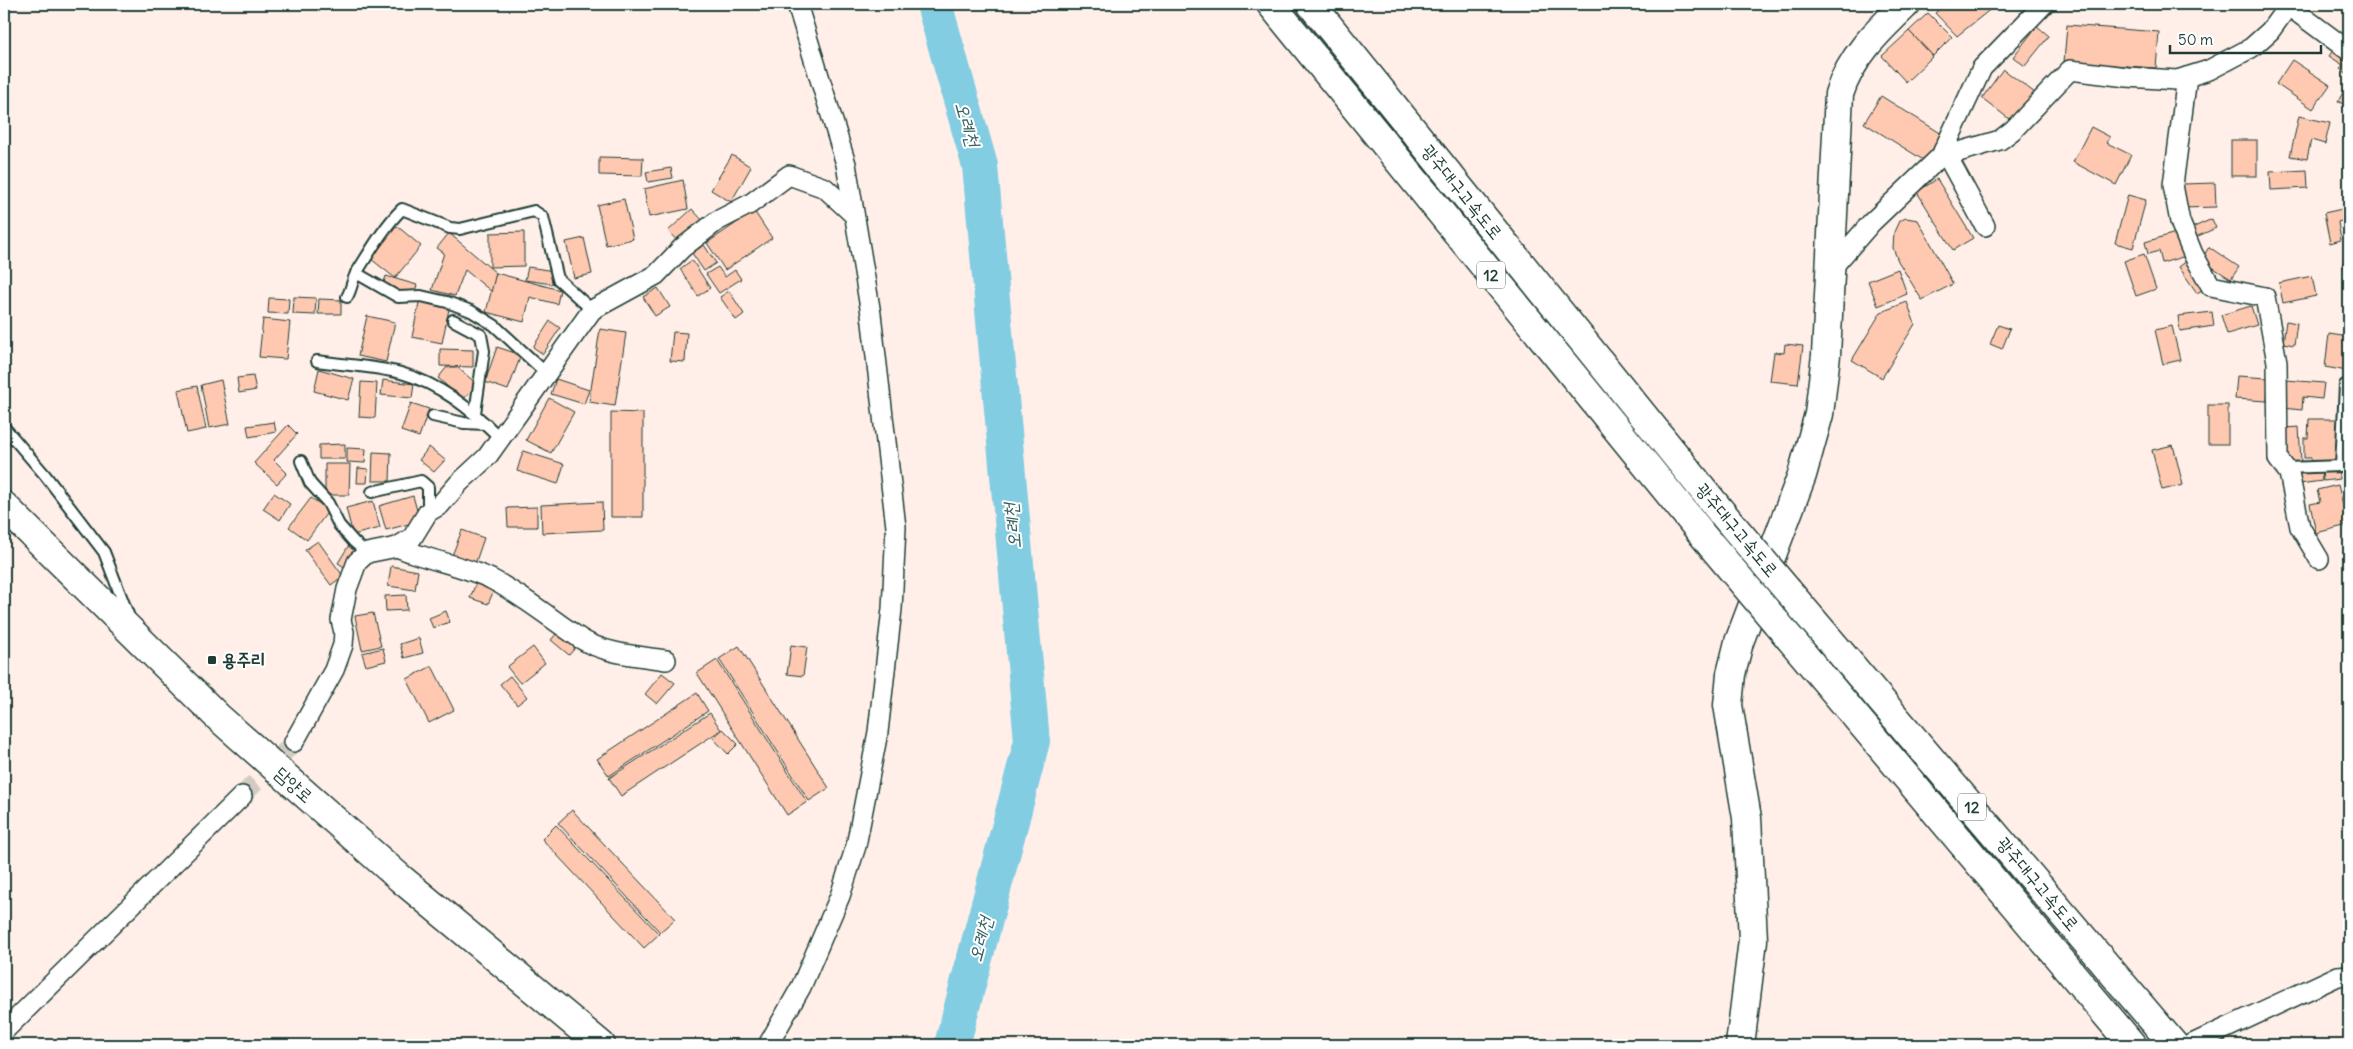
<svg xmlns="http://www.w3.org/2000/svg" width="2353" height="1049" viewBox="0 0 2353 1049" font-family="Delius,'Poor Story',sans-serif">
	<rect width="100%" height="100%" fill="#ffefe8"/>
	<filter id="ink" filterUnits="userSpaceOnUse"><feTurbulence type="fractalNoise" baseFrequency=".02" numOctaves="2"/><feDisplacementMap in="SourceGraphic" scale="10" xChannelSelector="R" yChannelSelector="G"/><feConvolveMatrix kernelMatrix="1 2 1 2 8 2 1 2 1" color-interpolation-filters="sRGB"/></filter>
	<g filter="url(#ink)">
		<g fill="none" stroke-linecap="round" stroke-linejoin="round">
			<path stroke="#83cde3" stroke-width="36" d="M934,4L980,166L1032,741L952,1045"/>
		</g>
		<g fill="#ffc9b1" stroke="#1f3d34">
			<path d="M1945,4H1997L1957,36L1935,13Z"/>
			<path d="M1928,13L1952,37L1933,56L1909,31Z"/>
			<path d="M2067,25L2159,32L2156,68L2064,62Z"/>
			<path d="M2037,26L2049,36L2025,66L2013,57Z"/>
			<path d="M1909,31L1933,56L1906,82L1882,56Z"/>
			<path d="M2337,45L2349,53V76L2340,69L2343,65L2329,56Z"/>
			<path d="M2292,60L2330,85L2313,109L2276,84Z"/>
			<path d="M2003,69L2035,93L2013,122L1982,98Z"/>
			<path d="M2349,83V108L2338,101Z"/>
			<path d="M1881,96L1942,134L1925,161L1864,123Z"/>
			<path d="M2299,116L2330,123L2325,144L2311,140L2307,159L2290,156Z"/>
			<path d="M2091,127L2110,137L2107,143L2131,155L2116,185L2073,162Z"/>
			<rect x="2231" y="140" width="26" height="36"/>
			<path d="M732,155L751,167L731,202L711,190Z"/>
			<path d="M599,157L643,158L642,176L599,175Z"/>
			<path d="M671,168L673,178L648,182L646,172Z"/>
			<path d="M2307,170L2308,188L2271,190L2270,172Z"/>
			<path d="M1937,179L1973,238L1953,250L1917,192Z"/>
			<path d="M683,180L688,209L649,217L644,189Z"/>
			<path d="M2215,183L2216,207L2183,208V184Z"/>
			<path d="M2128,195L2146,200L2133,248L2115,243Z"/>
			<path d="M624,199L633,239L606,245L597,205Z"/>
			<path d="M692,209L705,223L681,245L668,231Z"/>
			<path d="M2342,209L2344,220L2338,222L2341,240L2330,243L2324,213Z"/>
			<path d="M754,211L772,238L725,270L707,243Z"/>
			<path d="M1906,218L1918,220L1953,284L1922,300L1898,261L1893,248L1894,232L1899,221Z"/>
			<path d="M2212,219L2216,228L2196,237L2192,228Z"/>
			<path d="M397,226L421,246L395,278L371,259Z"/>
			<path d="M524,232V266L490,267V233Z"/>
			<path d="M2179,232L2186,256L2162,263L2159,251L2148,254L2145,242Z"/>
			<path d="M449,233L496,273L492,292L465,270L455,296L432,290L444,253L437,248Z"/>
			<path d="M584,238L592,274L574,278L566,242Z"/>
			<path d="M2349,243V268L2342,266Z"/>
			<path d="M704,245L716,263L704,271L692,253Z"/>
			<path d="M2209,247L2239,267L2231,279L2201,260Z"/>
			<path d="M2144,254L2156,289L2136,296L2124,261Z"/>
			<path d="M692,260L710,288L698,296L680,269Z"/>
			<path d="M2188,260L2207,287L2197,293L2179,267Z"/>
			<path d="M528,267L554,271L552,284L525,280Z"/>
			<path d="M718,267L725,277L735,270L741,279L719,293L706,274Z"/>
			<path d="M1898,269L1907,294L1878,306L1868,281Z"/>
			<path d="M496,273L560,290L557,304L530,297L524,322L486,312Z"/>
			<path d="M386,276L417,285L414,295L383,285Z"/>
			<path d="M2312,276L2316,296L2283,303L2279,283Z"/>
			<path d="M658,288L670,307L655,316L643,297Z"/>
			<path d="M729,291L744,314L736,320L720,297Z"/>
			<path d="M294,297L316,298L315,315L293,314Z"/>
			<path d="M269,298L289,299L288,314L268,313Z"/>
			<path d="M420,298L450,304L442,343L412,337Z"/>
			<path d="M319,299L341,300V314H318Z"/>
			<path d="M1907,302L1915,324L1882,378L1852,360L1881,312Z"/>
			<path d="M2251,306L2257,325L2227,334L2221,315Z"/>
			<path d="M2212,312L2214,326L2180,331L2178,316Z"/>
			<path d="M367,316L395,322L386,362L358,356Z"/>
			<path d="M263,319L290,322L286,359L259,357Z"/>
			<path d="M550,321L560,328L543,354L533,347Z"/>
			<path d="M2286,321L2297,323L2294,345L2283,343Z"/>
			<path d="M1998,325L2010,329L2002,349L1990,344Z"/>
			<path d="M2172,326L2180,360L2163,364L2155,330Z"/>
			<path d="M600,329L626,333L615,406L589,402Z"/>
			<path d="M673,332L687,333L685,362L670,361Z"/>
			<path d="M2329,334L2349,337L2347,371L2325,367Z"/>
			<path d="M1785,344L1803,346L1798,384L1770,381L1774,352L1784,353Z"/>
			<path d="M497,347L521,355L508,390L485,382Z"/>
			<path d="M440,349L473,350V367L440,366Z"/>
			<path d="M447,367H457L477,384L463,400L438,378Z"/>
			<path d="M319,369L354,379L348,400L314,391Z"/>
			<path d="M253,376L256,390L239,393L237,378Z"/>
			<path d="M2237,376L2268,378L2267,401L2235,399Z"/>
			<path d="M556,379L589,390L584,404L551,394Z"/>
			<path d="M221,380L230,424L209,428L201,385Z"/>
			<path d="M383,380L414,384L412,398L381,395Z"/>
			<path d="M2286,380L2324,383L2322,399L2303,397L2302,410L2283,408Z"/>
			<path d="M361,382L377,383L375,418L359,417Z"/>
			<path d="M197,386L206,429L187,433L178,390Z"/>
			<path d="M549,398L574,412L551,453L526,440Z"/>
			<path d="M411,403L429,409L419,437L401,431Z"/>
			<rect x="2208" y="405" width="20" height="39"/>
			<path d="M611,412L643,413V517H611Z"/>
			<path d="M2309,419H2338L2337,465L2311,464V458H2304V438H2308Z"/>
			<path d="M274,422L276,432L249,437L247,426Z"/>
			<path d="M288,425L297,434L274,460L287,473L277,484L254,463Z"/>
			<path d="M2299,427L2301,462L2287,463L2285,428Z"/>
			<path d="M345,444V459H319V445Z"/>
			<path d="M2173,445L2183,485L2162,490L2152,450Z"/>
			<path d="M429,447L445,460L434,472L419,460Z"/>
			<path d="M347,448L366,449L365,463L347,462Z"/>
			<path d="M523,451L564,464L558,484L517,471Z"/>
			<path d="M373,452L391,453L390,481H372Z"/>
			<path d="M325,464H350L349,495H325Z"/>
			<path d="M358,468L368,469L367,483H357Z"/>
			<path d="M2339,469L2340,479L2323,481L2322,471Z"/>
			<path d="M2321,470L2322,481L2299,484L2297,473Z"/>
			<path d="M2338,485L2348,525L2316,533L2310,504L2320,502L2317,490Z"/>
			<path d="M274,493L290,504L280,520L263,509Z"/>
			<path d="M413,496L420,521L386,530L379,506Z"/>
			<path d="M311,498L329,510L307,540L289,527Z"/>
			<path d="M373,501L380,528L353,535L346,508Z"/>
			<path d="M602,502L603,530L542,533L541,505Z"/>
			<path d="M537,507V527H508L507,508Z"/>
			<path d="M462,530L484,538L474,567L451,558Z"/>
			<path d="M318,541L343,576L331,585L305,550Z"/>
			<path d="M349,545L360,551L349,570L338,563Z"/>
			<path d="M391,566L418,571L415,590L388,586Z"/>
			<path d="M476,583L494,590L488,604L470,598Z"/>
			<path d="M406,595L407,610L386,611L385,596Z"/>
			<path d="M446,611L450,622L433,628L429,618Z"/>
			<path d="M373,613L381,646L362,650L355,616Z"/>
			<path d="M557,633L575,648L569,655L551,640Z"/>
			<path d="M419,638L423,653L404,658L400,644Z"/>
			<path d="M791,645L807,647L803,676L787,674Z"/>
			<path d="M739,646L829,788L809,801L719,659Z"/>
			<path d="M533,647L545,663L520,683L507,667Z"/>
			<path d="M383,648L386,661L366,666L362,653Z"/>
			<path d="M717,660L807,802L787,815L697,673Z"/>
			<path d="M432,666L454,710L429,723L407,679Z"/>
			<path d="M662,673L675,683L657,704L645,694Z"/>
			<path d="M510,676L527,697L517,705L500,684Z"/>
			<path d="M697,693L708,711L609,776L597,759Z"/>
			<path d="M710,713L721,730L621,796L609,778Z"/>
			<path d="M723,729L738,744L728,754L713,738Z"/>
			<path d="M572,810L675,919L660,932L558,823Z"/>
			<path d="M556,825L659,934L644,948L542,839Z"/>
		</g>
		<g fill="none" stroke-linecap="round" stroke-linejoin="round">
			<path stroke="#d2cbc4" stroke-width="19" stroke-dasharray="19 9" stroke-linecap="butt" d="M242,796L294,742"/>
			<g stroke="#1f3d34" stroke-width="14">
				<g id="lane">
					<path d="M356,273L398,297L421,296L447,302L471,311L494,325L546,373"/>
					<path d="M347,297C352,289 352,279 357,272C371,250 383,228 402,209L450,228L460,229L534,211L543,217L558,279L592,310"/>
					<path d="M453,320L481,335L484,351L475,413"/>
					<path d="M317,361C344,365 374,366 401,373C440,384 471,409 499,437"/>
					<path d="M433,416L464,423L486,424"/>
					<path d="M4,427L45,475L104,552L129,617"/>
					<path d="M301,461L310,483L328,503L339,525L354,542L367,553"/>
					<path d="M2285,468L2341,466L2345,385"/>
					<path d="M372,492L421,481L428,487V512"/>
				</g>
			</g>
			<g stroke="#1f3d34" stroke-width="22">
				<g id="street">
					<path d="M2286,4L2349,51"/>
					<path d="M2187,77L2173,185L2180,222L2193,254L2211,286L2265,297L2277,362L2278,459L2289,473L2300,527L2319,559"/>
					<path d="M1944,150L1952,154L2000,140L2013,130L2070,70L2127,77L2177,80L2209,70L2251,48L2270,31L2288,6"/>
					<path d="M1944,150L1985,226"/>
					<path d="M1830,270L1871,223L1941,156L1982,68L2044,4"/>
					<path d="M397,547C427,560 462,565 491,579C524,596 551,619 581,639C605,654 639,656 666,660"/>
					<path d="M294,742L334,670L343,645L344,632L341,620L347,589L357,562L367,553L397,547L412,538L428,512L440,505L459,483L487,457L592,310L656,275L682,248L717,221L750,204L789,175L825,188L854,215"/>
					<path d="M4,1031L242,796"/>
					<path d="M768,1045L801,987L840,896L856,846L878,732L892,609L896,527L871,314L846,164L797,4"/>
					<path d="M2190,1045L2338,976L2349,975"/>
				</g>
			</g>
			<g stroke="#1f3d34" stroke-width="31">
				<path id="secondary" d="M1740,1045L1753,940L1747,818L1728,705L1731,674L1739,642L1802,475L1819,414L1826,355L1839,94C1851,56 1879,30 1906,4"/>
			</g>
			<g stroke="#1f3d34" stroke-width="31">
				<g id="highway">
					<path d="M1271,4L1712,546"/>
					<path d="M1311,4L1722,513"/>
					<path d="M4,506L218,717L400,878L601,1045"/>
					<path d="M1788,591L2174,1045"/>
					<path d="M1776,622L2132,1045"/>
				</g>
			</g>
			<use href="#lane" stroke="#fff" stroke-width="10"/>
			<use href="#street" stroke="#fff" stroke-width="19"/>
			<use href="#secondary" stroke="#fff" stroke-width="28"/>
			<use href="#highway" stroke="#fff" stroke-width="28"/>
			<g stroke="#1f3d34" stroke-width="31" stroke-linecap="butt">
				<g id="highway-bridge">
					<path d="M1722,513L1788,591"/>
					<path d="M1712,546L1776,622"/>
				</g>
			</g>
			<use href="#highway-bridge" stroke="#fff" stroke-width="28"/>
		</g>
	</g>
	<rect fill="#1f3d34" stroke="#fff" stroke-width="2" x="207" y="655" width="10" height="10" rx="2.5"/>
	<g text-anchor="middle" stroke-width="4" stroke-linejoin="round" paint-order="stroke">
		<g fill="#fff" stroke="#627771" stroke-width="1">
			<rect x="1477" y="261.5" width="28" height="27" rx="4"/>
			<rect x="1958" y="793.5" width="28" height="27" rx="4"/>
		</g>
		<g font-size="16" font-weight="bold" fill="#1f3d34">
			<text x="1491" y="281">12</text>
			<text x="1972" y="813">12</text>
		</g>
		<g font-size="18" fill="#1f3d34" stroke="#fff">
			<text transform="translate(1462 192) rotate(51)" y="6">광주대구고속도로</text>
			<text transform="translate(1737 530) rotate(50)" y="6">광주대구고속도로</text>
			<text transform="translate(294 785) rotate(42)" y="6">담양로</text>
			<text transform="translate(2038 884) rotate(50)" y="6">광주대구고속도로</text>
		</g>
		<g font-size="18" font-weight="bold" fill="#1f3d34" stroke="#fff" text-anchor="start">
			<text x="222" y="666">용주리</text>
		</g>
		<g font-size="19" font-style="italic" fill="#386160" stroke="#fff">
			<text transform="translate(968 124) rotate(74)" y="7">오례천</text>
			<text transform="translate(1012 526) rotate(-95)" y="7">오례천</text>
			<text transform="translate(980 939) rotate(-75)" y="7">오례천</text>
		</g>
	</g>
	<rect width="2353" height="1049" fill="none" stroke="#fff" stroke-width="20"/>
	<rect x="10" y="10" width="2333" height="1029" fill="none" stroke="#1f3d34" stroke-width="2" filter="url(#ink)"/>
	<path d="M2170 45v8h151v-8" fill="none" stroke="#1f3d34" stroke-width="2.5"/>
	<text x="2178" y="45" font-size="15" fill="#1f3d34" stroke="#ffffff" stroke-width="4" paint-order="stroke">50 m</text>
</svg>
